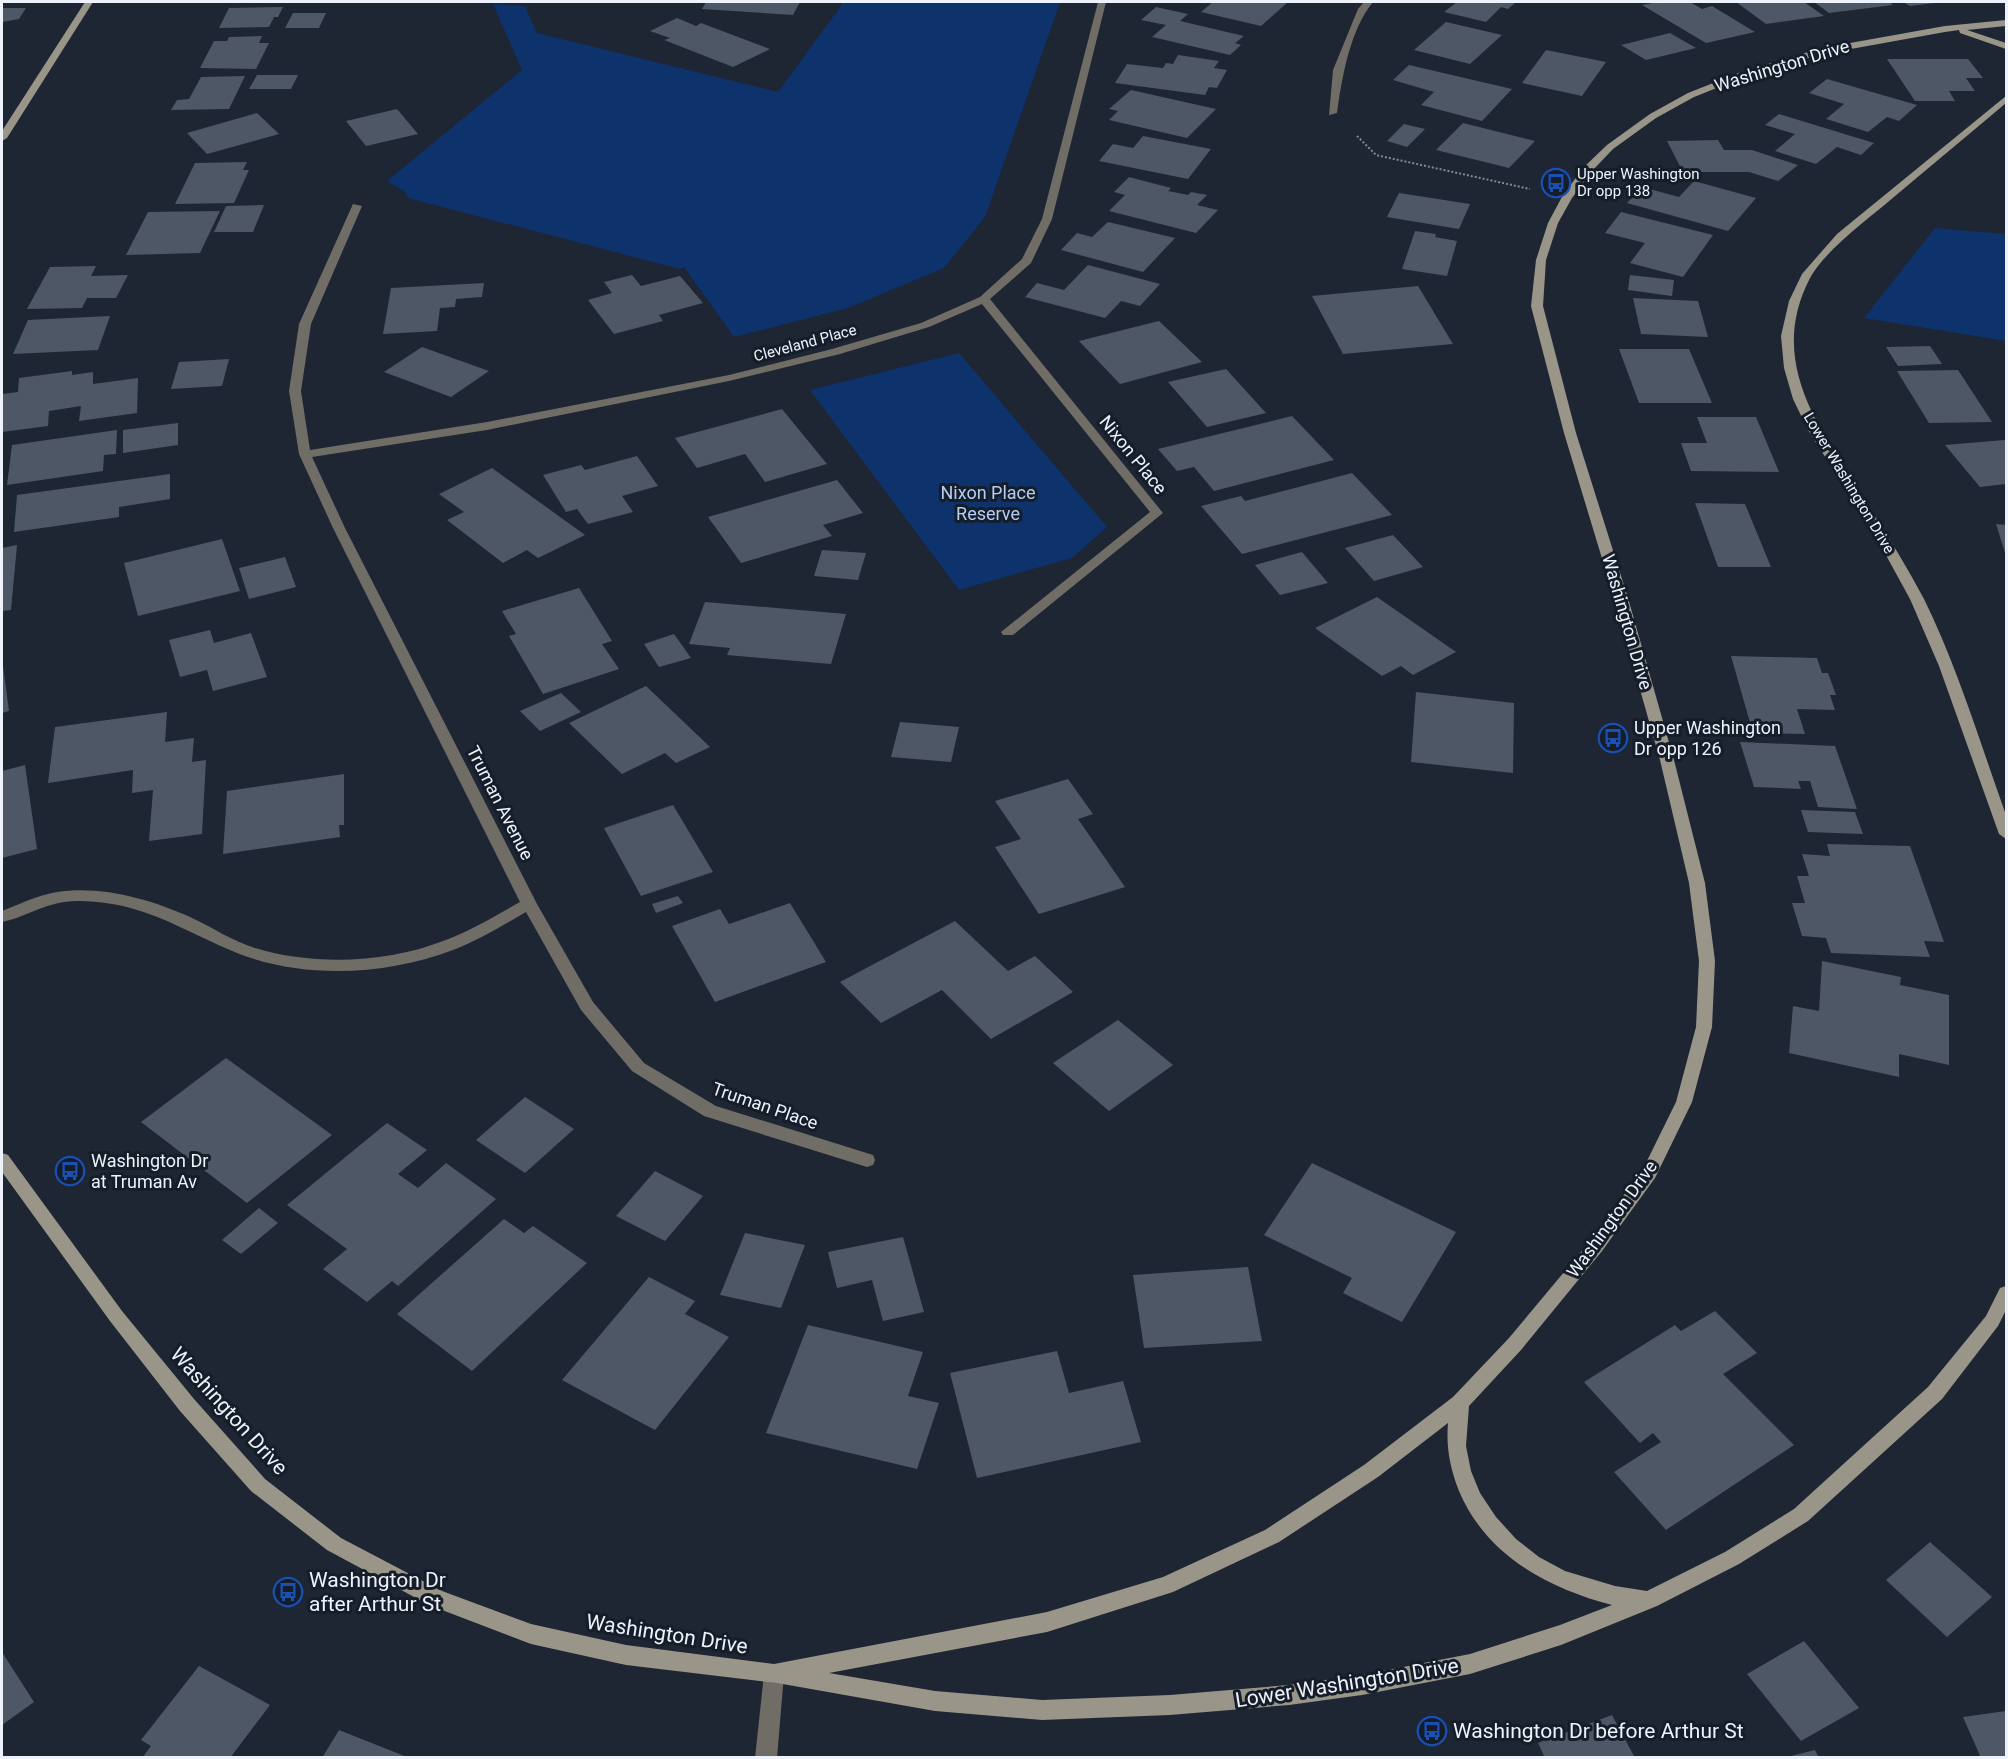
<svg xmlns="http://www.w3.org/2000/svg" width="2008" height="1759" viewBox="0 0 2008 1759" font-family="Roboto,sans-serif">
	<rect width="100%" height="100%" fill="#1e2633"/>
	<g fill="#0d326c">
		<path d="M842,2H1060L985,217L944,268L848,308L734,337L684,267L680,269L408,198L405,192L387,181L522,70L493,4L525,6L537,33L778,92L841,6Z"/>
		<path d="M1935,228L2006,234V341L1864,318Z"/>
		<path d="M959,353L1107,527L1072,558L959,590L810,390Z"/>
	</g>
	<g fill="#4d5766">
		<path d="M706,2H800L793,15L702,9Z"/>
		<path d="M1213,2H1288L1261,26L1201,12Z"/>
		<path d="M1457,2H1516L1508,9L1501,7L1486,22L1444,12Z"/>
		<path d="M1658,2H1690L1702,9L1712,6L1755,32L1706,43L1642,5Z"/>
		<path d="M1736,2H1804L1824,16L1766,24Z"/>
		<path d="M1814,2H1889L1893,5L1829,13Z"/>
		<path d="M1903,2H1935V3L1910,6Z"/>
		<path d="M283,7L278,17H274L269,27L219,28L229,8Z"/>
		<path d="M1156,7L1188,14L1180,21L1244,36L1235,43L1241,45L1230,55L1152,37L1166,25L1141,20Z"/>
		<path d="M2,8H26L19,19L2,22Z"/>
		<path d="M293,13H326L319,28H285Z"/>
		<path d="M677,18L696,26L701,23L770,49L733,67L664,40L670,38L650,31Z"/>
		<path d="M1446,22L1502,35L1470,64L1414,50Z"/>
		<path d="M1670,33L1696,48L1646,60L1621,45Z"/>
		<path d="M262,36L259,43H269L256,69L200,68L214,41H227L229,37Z"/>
		<path d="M1546,50L1606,62L1582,96L1522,83Z"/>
		<path d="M1178,55L1219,61L1214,68L1227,70L1217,88L1209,87L1205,95L1115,83L1127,64L1163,68L1166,63L1173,64Z"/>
		<path d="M1887,59H1968L1983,78H1966L1975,91H1949L1955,101H1915Z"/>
		<path d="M1409,65L1512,89L1482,121L1421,105L1434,92L1393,80Z"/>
		<path d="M257,75H298L291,89H249Z"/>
		<path d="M245,76L229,109L171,110L177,100L189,99L201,77Z"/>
		<path d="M1827,79L1917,105L1899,121L1887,117L1868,132L1826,119L1844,104L1809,93Z"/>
		<path d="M1131,90L1216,109L1187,138L1109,120L1118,111L1109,109Z"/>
		<path d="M397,109L418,134L366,146L346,121Z"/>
		<path d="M257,113L279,134L207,154L187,133Z"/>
		<path d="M1779,114L1874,143L1861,155L1837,147L1816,164L1775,151L1795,134L1765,125Z"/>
		<path d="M1463,123L1535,141L1509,168L1436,150Z"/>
		<path d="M1404,124L1425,129L1407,147L1387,141Z"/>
		<path d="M1143,136L1211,149L1188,179L1099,161L1113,144L1133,148Z"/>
		<path d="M1718,140L1724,150H1752L1798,165L1778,181L1749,172H1683L1667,141Z"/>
		<path d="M247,162L243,170H249L234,203L175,204L195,163Z"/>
		<path d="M1129,177L1171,188L1168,191L1188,195L1191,192L1207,195L1197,205L1218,210L1196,233L1109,211L1125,195L1114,192Z"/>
		<path d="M1694,181L1756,198L1728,231L1627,203L1642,187L1679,197Z"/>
		<path d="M1399,193L1470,204L1459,229L1387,217Z"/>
		<path d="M264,205L253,232H214L226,206Z"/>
		<path d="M220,211L200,253L126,255L148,212Z"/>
		<path d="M1621,212L1713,235L1683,277L1630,263L1645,243L1605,233Z"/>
		<path d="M1108,222L1175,238L1143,272L1061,250L1077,233L1092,237Z"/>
		<path d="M1415,231L1436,234L1435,237L1457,241L1447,276L1402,269Z"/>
		<path d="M1088,265L1160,284L1140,306L1121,301L1105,318L1025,297L1037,283L1064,290Z"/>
		<path d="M96,266L91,276L128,275L116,298H87L82,308L27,309L50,267Z"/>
		<path d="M632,275L641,286L680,276L703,303L659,315L663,321L614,334L588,300L612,293L604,282Z"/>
		<path d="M1630,275L1674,280L1672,296L1628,290Z"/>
		<path d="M484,283L482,297L456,299L455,307L440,308L437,331L383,334L391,288Z"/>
		<path d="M1418,286L1453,344L1343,354L1312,296Z"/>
		<path d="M1633,298L1698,301L1708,337L1641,334Z"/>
		<path d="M110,316L98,350L13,354L28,320Z"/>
		<path d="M1159,321L1202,362L1120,384L1079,341Z"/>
		<path d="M1930,346L1942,364L1898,366L1886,347Z"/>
		<path d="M422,347L489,371L451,397L384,372Z"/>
		<path d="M1619,349H1689L1712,403H1639Z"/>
		<path d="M229,359L222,386L171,389L179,362Z"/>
		<path d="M1226,369L1266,413L1207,427L1168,382Z"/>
		<path d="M1958,370L1992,422L1929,423L1897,371Z"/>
		<path d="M72,371V375L93,372V384L138,378L137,413L79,421L81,406L49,411L48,426L2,432V394L18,392L19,378Z"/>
		<path d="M782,409L827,464L765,482L745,454L697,468L675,438Z"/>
		<path d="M1292,416L1334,460L1214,491L1194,467L1177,471L1158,449Z"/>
		<path d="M1697,417H1756L1779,472L1691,471L1681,443H1707Z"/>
		<path d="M178,423V445L123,453V430Z"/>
		<path d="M117,430L116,454L104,455L103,471L7,485L12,445Z"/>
		<path d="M2005,440L2006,484L1980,487L1945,445Z"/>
		<path d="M637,456L658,486L622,496L633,512L588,524L577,509L566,512L543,475L581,465L585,470Z"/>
		<path d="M492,468L585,535L538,558L527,550L503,563L447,520L464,512L439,494Z"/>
		<path d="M1352,473L1392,515L1242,554L1201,506L1241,496L1245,501Z"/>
		<path d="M170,474V499L119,507V517L14,532L17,495Z"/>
		<path d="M837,480L863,513L823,525L832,536L741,563L708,517Z"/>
		<path d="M1695,503L1745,504L1771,567H1718Z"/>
		<path d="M1996,524L2006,525V556Z"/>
		<path d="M1393,535L1423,567L1374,581L1345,548Z"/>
		<path d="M222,539L240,591L138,616L124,563Z"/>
		<path d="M17,545L11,610L2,611V548Z"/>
		<path d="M822,550L866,553L858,580L814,576Z"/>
		<path d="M1302,552L1328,583L1280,595L1255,565Z"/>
		<path d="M285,557L296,587L249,599L239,568Z"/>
		<path d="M579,588L612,641L602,644L619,669L543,694L509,636L516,634L502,611Z"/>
		<path d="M1377,597L1456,652L1413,675L1401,666L1382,676L1315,628Z"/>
		<path d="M705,602L846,614L831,664L727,655L730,648L689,644Z"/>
		<path d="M210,630L214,643L251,633L267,677L213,691L207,670L180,677L169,640Z"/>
		<path d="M674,634L691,658L659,667L644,644Z"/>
		<path d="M1731,656L1817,658L1822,673H1828L1836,695H1830L1835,710L1797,709L1805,734L1753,733Z"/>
		<path d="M2,658L9,711L2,713Z"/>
		<path d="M646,686L710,747L676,763L665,753L622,774L569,723Z"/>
		<path d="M1416,692L1514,703L1513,773L1411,762Z"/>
		<path d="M561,693L581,712L540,731L520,711Z"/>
		<path d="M167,712L165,742L194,738L192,762L206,760L202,834L149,841L153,790L132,793L133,770L48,783L55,727Z"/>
		<path d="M900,722L959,727L951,762L891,757Z"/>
		<path d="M1740,742L1835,746L1857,809L1818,807L1810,781H1798L1801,789L1754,787Z"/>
		<path d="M25,765L37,849L2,858V771Z"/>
		<path d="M344,774V825H339L340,837L223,854L227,791Z"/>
		<path d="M1068,779L1093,814L1078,819L1125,887L1039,914L995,847L1021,839L995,801Z"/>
		<path d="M673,805L713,872L641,896L604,828Z"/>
		<path d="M1801,810L1855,812L1863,834L1808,832Z"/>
		<path d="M1827,844L1910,846L1944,942L1924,941L1930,957L1831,953L1826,938L1802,936L1792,903H1805L1797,876H1809L1802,854L1830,856Z"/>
		<path d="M678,896L683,903L656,913L652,904Z"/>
		<path d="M790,903L826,962L715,1002L672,926L720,909L729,924Z"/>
		<path d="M955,921L1008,971L1035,956L1073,992L991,1039L942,990L881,1023L840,982Z"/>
		<path d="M1822,961L1901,977L1900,985L1949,995V1065L1899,1054V1077L1789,1053L1793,1006L1819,1011Z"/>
		<path d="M1118,1020L1173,1065L1109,1111L1053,1063Z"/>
		<path d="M226,1058L332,1135L247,1203L141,1122Z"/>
		<path d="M525,1097L574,1129L525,1173L476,1140Z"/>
		<path d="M387,1123L427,1150L398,1174L418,1188L446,1163L496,1199L398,1286L392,1281L367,1302L323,1269L347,1249L287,1205Z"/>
		<path d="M1312,1163L1456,1232L1402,1322L1343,1293L1352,1278L1264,1235Z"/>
		<path d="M655,1171L703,1196L665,1241L616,1216Z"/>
		<path d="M259,1208L278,1223L241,1254L222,1240Z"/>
		<path d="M504,1219L524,1233L533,1226L587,1263L472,1371L397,1314Z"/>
		<path d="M745,1233L805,1245L781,1308L720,1295Z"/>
		<path d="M903,1237L924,1312L883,1321L872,1280L837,1288L828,1252Z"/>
		<path d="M1248,1267L1262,1341L1144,1348L1133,1275Z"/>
		<path d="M649,1277L695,1301L685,1314L729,1337L655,1430L562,1380Z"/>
		<path d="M1715,1311L1757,1353L1723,1374L1794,1445L1666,1530L1614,1472L1661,1442L1653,1433L1640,1443L1584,1382L1675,1325L1681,1331Z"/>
		<path d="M808,1325L923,1352L908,1396L939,1403L917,1469L766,1433Z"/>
		<path d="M1057,1351L1069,1393L1123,1381L1141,1442L977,1478L950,1373Z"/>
		<path d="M1930,1542L1992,1597L1947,1637L1886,1580Z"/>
		<path d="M1804,1641L1859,1708L1801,1741L1747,1674Z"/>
		<path d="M2,1652L34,1702L2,1725Z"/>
		<path d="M199,1666L270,1705L230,1758H142L151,1746L141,1740Z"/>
		<path d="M2006,1711V1758H1981L1963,1717Z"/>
		<path d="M1612,1715L1635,1758H1545L1538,1743Z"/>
		<path d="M339,1730L407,1757V1758H322Z"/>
		<path d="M1815,1750L1819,1758H1787V1757Z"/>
	</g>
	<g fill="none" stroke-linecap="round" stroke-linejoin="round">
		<path stroke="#838995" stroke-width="2" stroke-dasharray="2 2" stroke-linecap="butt" d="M1357,136L1376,155L1530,189"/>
		<g fill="#6f6d65" fill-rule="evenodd">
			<path d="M1098,2H1106L1052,219L1031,263L990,299L1163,513L1013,635H1003L1001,632L1150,512L982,304L929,327L840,354L729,381L487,430L312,457L345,528L537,904L593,1002L644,1063L716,1106L873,1155L875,1160L873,1165L867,1167L704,1116L632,1071L581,1010L526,912C502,926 479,940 453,950C385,976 298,980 230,950C176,927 142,902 80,901C48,900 30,916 2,922V911C20,904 38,895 57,892C100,885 151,899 190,917C212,927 232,941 255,948C314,966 387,963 443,941C470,931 495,916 520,902L333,528L299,454L289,391L299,324L353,204L362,206L311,324L301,391L310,450L487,422L729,375L832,349L921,323L980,297L1022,259L1042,219Z"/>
			<path d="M1364,2H1373C1350,30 1342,77 1337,113L1329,115L1333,70L1358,9Z"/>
			<path d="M774,1664L781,1667L784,1674L777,1758H755L764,1674L767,1667Z"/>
		</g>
		<g fill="#999689" fill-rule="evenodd">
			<path d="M85,2H93L7,138L2,141V131Z"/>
			<path d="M2006,20V26L1967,30L2006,43V49L1960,33L1959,30L1945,32L1823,54L1747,76L1694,97L1656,118L1613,149L1592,171L1572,198L1558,223L1546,260L1543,306L1576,433L1628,598L1674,760L1705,883L1715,961L1712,1027L1692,1102L1655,1178L1602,1251L1521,1350L1469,1406L1466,1446L1471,1471L1480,1493L1496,1517L1516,1539L1539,1557L1565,1571L1615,1586L1647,1591L1725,1552L1794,1509L1928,1387L1986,1316L2000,1288L2006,1286V1310L1998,1326L1942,1399L1808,1521L1739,1564L1657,1606L1561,1645L1470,1674L1362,1695L1289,1705L1170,1715L1042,1720L935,1711L777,1683L626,1665L531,1644L429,1605L327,1550L251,1491L180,1411L110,1321L2,1172V1153L8,1155L122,1311L194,1399L265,1479L341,1538L442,1591L531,1624L626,1645L774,1664L1047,1612L1163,1577L1265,1530L1364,1465L1453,1397L1509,1338L1590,1241L1643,1169L1676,1102L1696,1027L1699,961L1689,883L1660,760L1614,598L1564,433L1531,306L1536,260L1548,223L1563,195L1584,167L1607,145L1650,114L1688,93L1741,72L1822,48L1945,26ZM1448,1423C1446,1448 1450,1468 1459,1491C1486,1555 1547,1588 1612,1605L1560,1625L1470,1654L1362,1675L1289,1685L1170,1695L1042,1700L935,1691L829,1673L1047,1632L1173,1592L1279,1542L1378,1477Z"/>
			<path d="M2006,96V103C1967,136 1927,169 1888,202C1864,222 1825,251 1810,278C1770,355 1812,418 1853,482C1878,521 1903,559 1924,599C1958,668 1980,743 2006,815V839L1999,834L1939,666L1910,599L1876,537L1808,430L1793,399L1784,368L1781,336L1789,301L1802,274L1837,234Z"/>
		</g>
	</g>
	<defs>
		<g id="bus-ring" transform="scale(1.5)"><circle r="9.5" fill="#151d29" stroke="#1a4fb4" stroke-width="1.5"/><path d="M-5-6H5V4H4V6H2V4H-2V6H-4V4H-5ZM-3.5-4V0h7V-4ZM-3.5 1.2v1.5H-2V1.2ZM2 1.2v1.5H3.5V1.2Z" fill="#1a4fb4"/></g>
	</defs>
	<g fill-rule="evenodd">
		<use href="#bus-ring" x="1556" y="183"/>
		<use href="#bus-ring" x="1613" y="738"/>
		<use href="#bus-ring" x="70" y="1171"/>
		<use href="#bus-ring" x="288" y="1592"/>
		<use href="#bus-ring" x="1432" y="1731"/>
	</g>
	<g text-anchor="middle" stroke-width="6" stroke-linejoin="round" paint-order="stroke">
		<g font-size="15" fill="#edf2fc" stroke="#151d29" text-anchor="start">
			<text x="1577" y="179">Upper Washington<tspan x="1577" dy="17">Dr opp 138</tspan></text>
		</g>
		<g font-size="15" fill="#edf2fc" stroke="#151d29">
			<text transform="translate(805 343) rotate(-15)" y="5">Cleveland Place</text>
			<text transform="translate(1849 483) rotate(59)" y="5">Lower Washington Drive</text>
		</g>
		<g font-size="18" fill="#edf2fc" stroke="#151d29">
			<text transform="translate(1782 66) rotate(-17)" y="6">Washington Drive</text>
			<text transform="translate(1133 455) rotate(51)" y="6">Nixon Place</text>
			<text transform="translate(1627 622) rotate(74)" y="6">Washington Drive</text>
			<text transform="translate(500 803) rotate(63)" y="6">Truman Avenue</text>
			<text transform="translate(765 1106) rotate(19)" y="6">Truman Place</text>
			<text transform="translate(1612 1219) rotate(-54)" y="6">Washington Drive</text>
		</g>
		<g font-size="18" fill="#b3cdf5" stroke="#151d29">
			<text x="988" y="499">Nixon Place<tspan x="988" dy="21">Reserve</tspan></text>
		</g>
		<g font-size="18" fill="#edf2fc" stroke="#151d29" text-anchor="start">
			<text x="1634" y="734">Upper Washington<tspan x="1634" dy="21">Dr opp 126</tspan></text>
			<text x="91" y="1167">Washington Dr<tspan x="91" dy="21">at Truman Av</tspan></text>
		</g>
		<g font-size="21" fill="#edf2fc" stroke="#151d29">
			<text transform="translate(229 1411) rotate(48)" y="7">Washington Drive</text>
			<text transform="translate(667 1634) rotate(9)" y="7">Washington Drive</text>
			<text transform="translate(1347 1683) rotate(-9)" y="7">Lower Washington Drive</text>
		</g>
		<g font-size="21" fill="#edf2fc" stroke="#151d29" text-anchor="start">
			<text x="309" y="1587">Washington Dr<tspan x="309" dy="24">after Arthur St</tspan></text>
			<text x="1453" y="1738">Washington Dr before Arthur St</text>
		</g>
	</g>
	<rect width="2008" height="1759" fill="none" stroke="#edf2fc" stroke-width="6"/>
</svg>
